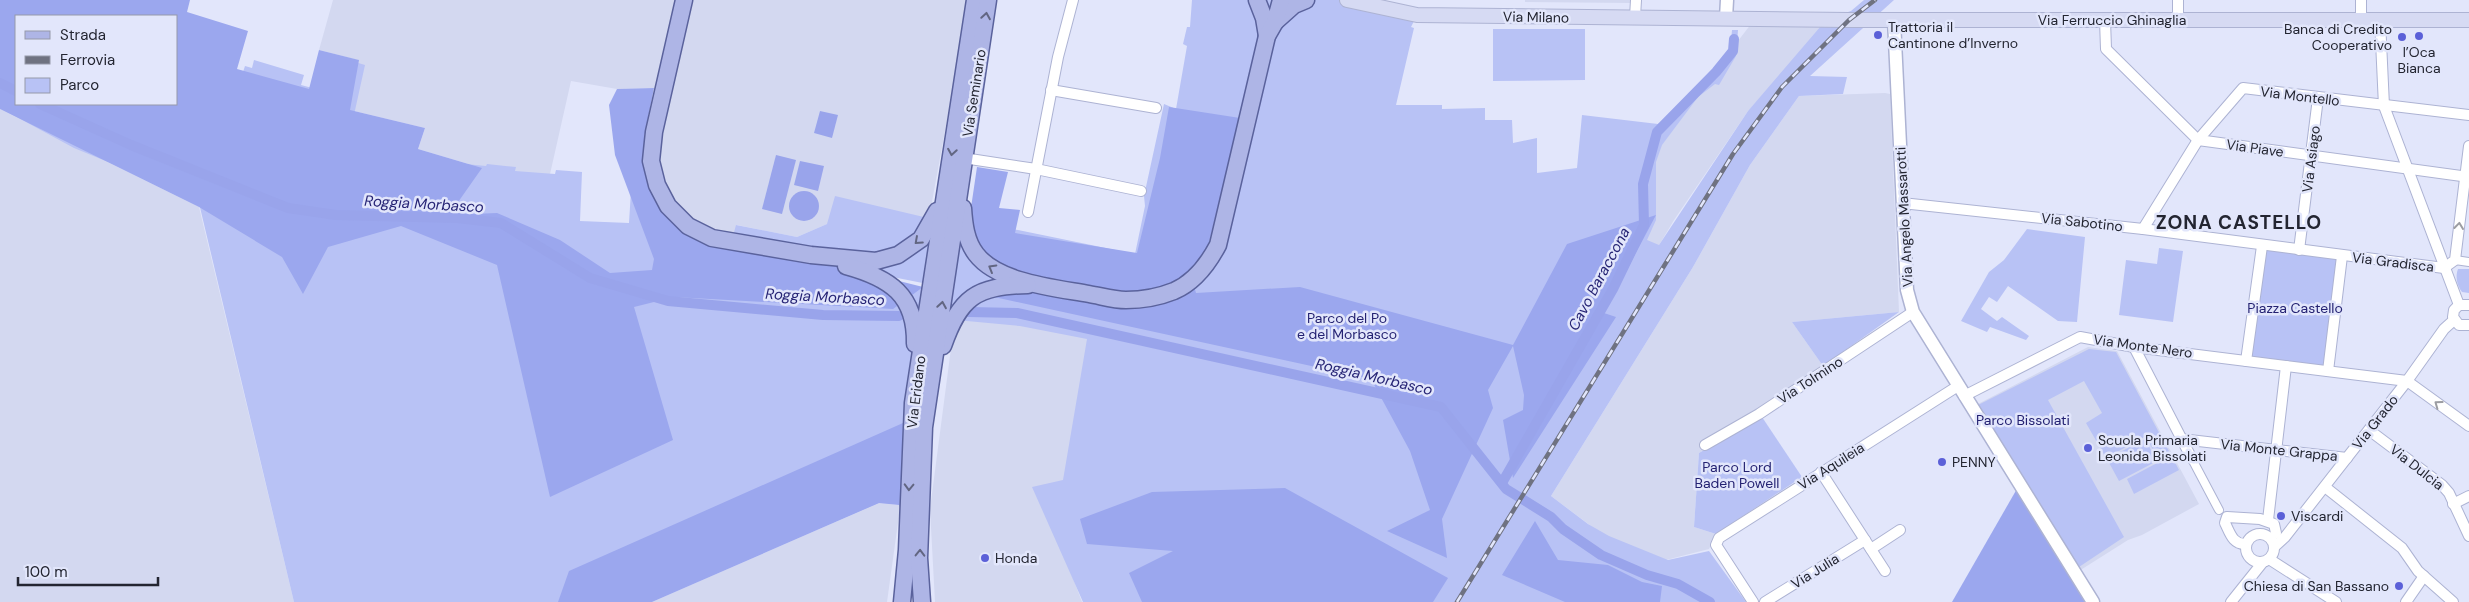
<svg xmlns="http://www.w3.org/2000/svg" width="2469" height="602" viewBox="0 0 2469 602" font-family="'DM Sans',sans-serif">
	<rect width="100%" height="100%" fill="#e2e6fb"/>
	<g fill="#d3d8f0">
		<path d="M333,0H969L929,218L827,224L797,237L737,225L730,247L692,237L645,154L644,138L654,88L617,89L571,81L548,183L482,168L418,149L425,128L350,110L358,60L319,50Z"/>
		<path d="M1525,0H1630V3L1525,2Z"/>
		<path d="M1758,15L1832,18L1748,111L1674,220L1616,317L1656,140L1687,107Z"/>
		<path d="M1885,93L1890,94L1899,312L1792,322L1823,366L1762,417L1699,453L1694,527L1716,534L1709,549L1662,561L1607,538L1551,496L1693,267L1750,165L1799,96Z"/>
		<path d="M0,109L199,207L294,602H0Z"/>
		<path d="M985,295L1371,379L1040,491L1082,602H935L930,509L953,333Z"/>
		<path d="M2088,347L2117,351L2199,504L2142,535L2128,540L2079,571L1976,405Z"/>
		<path d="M879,503L899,505L900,508L887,602H652Z"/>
	</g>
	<g fill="#b8c2f5" fill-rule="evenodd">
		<path d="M0,0H25L50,8L53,0H185L181,12L190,15L178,53L243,72L245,66L252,68L254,60L304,75L301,85L331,93L344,88L349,74L345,59L365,65L352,124L417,146L413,159L486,166L487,164L516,167L515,171L555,174L556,170L582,172L580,221L629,223L632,175L647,176L663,213L689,239L716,249L862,274L952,294L953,289L847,268L822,259L730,247L736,225L797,237L827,224L835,196L966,227L967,223L1018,230L1135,254L1145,206L1144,196L1164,104L1176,109L1187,46L1183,44L1187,27H1190L1192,0H1344L1417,15L1411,27L1414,28L1396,105H1442V109L1485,108V120H1512L1513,143L1537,138V173L1577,168L1582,115L1658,124L1670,117L1730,52L1732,30H1738L1736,56L1719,85L1715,84L1698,97L1662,145L1656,162V220L1647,240L1659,245L1748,111L1827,19L1851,11L1864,0H1894L1810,76L1847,77L1843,94L1799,96L1750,165L1693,267L1551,496L1588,524L1609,536L1668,560L1709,551L1746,602H1083L1032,487L1063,480L1087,339L1020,326L956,320L917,326L903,423L902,504L879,503L644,602H294L198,199L74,148L0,108ZM16,16H176V104H16Z"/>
		<path d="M1493,29H1585V80L1493,81Z"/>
		<path d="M2027,229L2085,237L2077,322L2058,321L2008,286L1997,302L1989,297L1981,309L1997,321L2002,317L2029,336L2026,340L1990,327L1987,332L1961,321L1989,272L2004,260Z"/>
		<path d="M2159,248L2183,251L2173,322L2119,315L2126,260L2157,264Z"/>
		<path d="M2265,249L2339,258L2325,367L2251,357Z"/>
		<path d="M2458,269H2469V293L2462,292C2457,286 2455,276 2458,269Z"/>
		<path d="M1899,312L1823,366L1792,322Z"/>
		<path d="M2089,349L2116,352L2179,470L2134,494L2127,479L2159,462L2146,436L2106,458L2086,423L2102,413L2084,381L2048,400L2124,537L2079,567L1978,405Z"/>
		<path d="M1762,417L1802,477L1716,534L1694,527L1699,453Z"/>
		<path d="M2145,439L2157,461L2119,481L2107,459Z"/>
	</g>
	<g fill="#9ba7ee" fill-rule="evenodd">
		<path d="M0,0H190L187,12L248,31L237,69L309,89L319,50L359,60L350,110L425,128L418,149L482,168L449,215L497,213L560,240L610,273L652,270L654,259L615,155L609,105L617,89L654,88L644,138L645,154L692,237L822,259L847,268L923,287L893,309L674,297L634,307L673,440L550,497L497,265L401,226L328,247L303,294L282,257L199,207L0,109ZM16,16H176V104H16Z"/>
		<path d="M1169,107L1240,118L1207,250L1190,271L1196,293L1300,287L1513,345L1567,244L1656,215L1604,313L1616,317L1513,478L1503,420L1523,410L1524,395L1513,346L1488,390L1493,408L1442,519L1447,558L1387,531L1430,510L1410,451L1371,379L985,295L1027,289L988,265L968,228L977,167L1008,172L999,208L1020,210L1015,233L1137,253L1160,158Z"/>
		<path d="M903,423L900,508L899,505L879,503L652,602H558L569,571Z"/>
		<path d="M2018,487L2090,602H1952Z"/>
		<path d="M1285,488L1448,578L1433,602H1142L1129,573L1173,551L1087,544L1080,519L1152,492Z"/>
		<path d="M1535,521L1558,560L1608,565L1642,582L1662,586L1660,602H1565L1502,575Z"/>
	</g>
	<g fill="#99a4eb">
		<path d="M820,111L838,115L832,138L814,133Z"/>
		<path d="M776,155L796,160L782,214L762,209Z"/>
		<path d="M800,161L824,166L818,191L794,185Z"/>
		<circle cx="804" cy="206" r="15"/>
	</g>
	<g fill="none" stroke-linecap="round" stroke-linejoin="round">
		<g stroke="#99a4eb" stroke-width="10">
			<path d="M0,83L16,91"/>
			<path d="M40,104L131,145L288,208L336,215L457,218L501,223L590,278L668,301L823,315L899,316"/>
			<path d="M969,312L1017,313L1441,407L1506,489L1551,517L1563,529L1601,555L1647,575L1678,584L1710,602"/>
			<path d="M1502,483L1613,289L1644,225L1643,184L1657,132L1716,72L1733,51L1734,39"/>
		</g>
		<g stroke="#adb3d3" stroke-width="10">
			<g id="pedestrian">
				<path d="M2455,260L2469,262"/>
				<path d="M2192,459L2219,510"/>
			</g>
		</g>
		<g stroke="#adb3d3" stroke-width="12">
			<g id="minor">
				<path d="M2178,0V20"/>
				<path d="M2361,0V20"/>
				<path d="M1635,17L1636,0"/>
				<path d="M2105,20L2106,49L2198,140L2469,177"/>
				<path d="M2380,20L2384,106L2459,305"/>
				<path d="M1051,90L1156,108"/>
				<path d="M970,159L1036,169L1141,191"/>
				<path d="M1902,203L2143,229L2444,268L2455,260L2469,146"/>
				<path d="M1028,212L1058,57L1073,0"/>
				<path d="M2143,229L2198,140L2243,88L2469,115"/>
				<path d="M2299,250L2318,98"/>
				<path d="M2469,305H2459L2454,310L2453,317L2459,325H2469"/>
				<path d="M2134,347L2192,459"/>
				<path d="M2246,361L2262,246"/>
				<path d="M2328,371L2342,256"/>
				<path d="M1964,396L2080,337L2134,347L2407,381L2469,426"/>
				<path d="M2369,430L2442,485L2449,493L2469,536"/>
				<path d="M2181,439L2347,458"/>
				<path d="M1705,445L1759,414L1913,312"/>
				<path d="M1821,472L1885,571"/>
				<path d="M2325,487L2402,548L2418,571L2453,602"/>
				<path d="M2453,504L2469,496"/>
				<path d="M2268,520L2286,366"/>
				<circle cx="2260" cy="548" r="14"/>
				<path d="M2246,544C2233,545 2230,533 2225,523L2227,517L2260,519L2274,524L2276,533"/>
				<path d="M2274,547L2285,537L2407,381L2444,329L2454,320"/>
				<path d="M1871,549L1900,530"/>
				<path d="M2269,559L2336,602"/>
				<path d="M1753,602L1716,545L1719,538L1958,386"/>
				<path d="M1765,602L1865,540"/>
				<path d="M2231,602L2263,562"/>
				<path d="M2406,602L2424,576"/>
			</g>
		</g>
		<g stroke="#adb3d3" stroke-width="15">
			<g id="tertiary">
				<path d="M1726,18L1727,0"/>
				<path d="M1894,20L1907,290L1913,312L2093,602"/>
			</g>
		</g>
		<g stroke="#adb3d3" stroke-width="16">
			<path id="secondary" d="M1347,0L1417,15L1849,20H2469"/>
		</g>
		<g stroke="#5a629c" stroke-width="19">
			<g id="primary">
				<path d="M684,0L654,132L651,161L657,185L668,206L688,226L712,238L811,255L876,261L898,255L921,239L937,211"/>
				<path d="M1257,0L1264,18L1267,36"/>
				<path d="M1275,22L1294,5L1306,0"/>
				<path d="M963,208C964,224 966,241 976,254C998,283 1056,288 1089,294C1101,296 1114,300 1126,300C1143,300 1159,297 1174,291C1195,282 1208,264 1218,245L1267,36L1275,22L1281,0"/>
				<path d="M846,266C890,278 916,295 915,344"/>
				<path d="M943,346C960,297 976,286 1028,285"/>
				<path d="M902,602L907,550L913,403L975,0"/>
				<path d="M922,602L919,558L924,427L988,0"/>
			</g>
		</g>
		<use href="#pedestrian" stroke="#fff" stroke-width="8"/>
		<use href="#minor" stroke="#fff" stroke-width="10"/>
		<use href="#tertiary" stroke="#fff" stroke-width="12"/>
		<use href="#secondary" stroke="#d6daf3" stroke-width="14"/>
		<use href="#primary" stroke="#aeb5e6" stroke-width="16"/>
		<g stroke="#6f7281" stroke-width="4.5">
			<path id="rail" d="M1457,602L1733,154L1782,87L1849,20L1875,0"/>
		</g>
		<use href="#rail" stroke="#e2e6fb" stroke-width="2.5" stroke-dasharray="8" stroke-linecap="butt"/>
	</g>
	<defs><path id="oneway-chevron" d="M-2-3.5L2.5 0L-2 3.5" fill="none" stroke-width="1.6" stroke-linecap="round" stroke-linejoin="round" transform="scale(1.25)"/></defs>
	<g stroke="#626682">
		<use href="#oneway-chevron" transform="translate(986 16) rotate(-81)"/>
		<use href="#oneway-chevron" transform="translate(952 152) rotate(99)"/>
		<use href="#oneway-chevron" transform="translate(918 241) rotate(138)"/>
		<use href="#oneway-chevron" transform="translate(992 268) rotate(-150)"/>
		<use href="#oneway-chevron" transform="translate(942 305) rotate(-81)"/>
		<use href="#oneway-chevron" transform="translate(909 487) rotate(92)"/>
		<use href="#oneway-chevron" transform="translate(920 553) rotate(-89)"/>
	</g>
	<g stroke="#9c9da2">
		<use href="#oneway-chevron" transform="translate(2459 226) rotate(-83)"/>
		<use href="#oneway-chevron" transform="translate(2438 404) rotate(-144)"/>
	</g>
	<g fill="#5b60d8" stroke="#e2e6fb" stroke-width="2">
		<circle cx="1878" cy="35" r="5"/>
		<circle cx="2419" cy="36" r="5"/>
		<circle cx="2402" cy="37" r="5"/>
		<circle cx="2088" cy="448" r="5"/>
		<circle cx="1942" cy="462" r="5"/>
		<circle cx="2281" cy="516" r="5"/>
		<circle cx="985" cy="558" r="5"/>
		<circle cx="2399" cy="586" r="5"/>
	</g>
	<g text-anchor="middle" stroke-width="5" stroke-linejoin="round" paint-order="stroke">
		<g font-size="14" fill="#232531" stroke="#e2e6fb">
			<text transform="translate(1536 17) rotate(1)" y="5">Via Milano</text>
			<text x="2112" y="25">Via Ferruccio Ghinaglia</text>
			<text transform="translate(974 93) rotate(-81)" y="5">Via Seminario</text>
			<text transform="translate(2300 96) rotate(7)" y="5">Via Montello</text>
			<text transform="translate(2255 148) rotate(8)" y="5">Via Piave</text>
			<text transform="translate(2311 159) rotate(-83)" y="5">Via Asiago</text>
			<text transform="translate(1904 217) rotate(-93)" y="5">Via Angelo Massarotti</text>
			<text transform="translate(2082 222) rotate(6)" y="5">Via Sabotino</text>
			<text transform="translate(2393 262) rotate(7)" y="5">Via Gradisca</text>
			<text transform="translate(2143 346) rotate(8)" y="5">Via Monte Nero</text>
			<text transform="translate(1810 380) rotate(-33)" y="5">Via Tolmino</text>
			<text transform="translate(916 392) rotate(-83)" y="5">Via Eridano</text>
			<text transform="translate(2375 422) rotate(-52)" y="5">Via Grado</text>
			<text transform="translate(2279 450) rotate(6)" y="5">Via Monte Grappa</text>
			<text transform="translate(1831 466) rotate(-32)" y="5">Via Aquileia</text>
			<text transform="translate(2417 467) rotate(38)" y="5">Via Dulcia</text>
			<text transform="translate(1815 571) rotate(-32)" y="5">Via Julia</text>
		</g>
		<g font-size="14" fill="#232531" stroke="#e2e6fb" text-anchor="start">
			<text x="1888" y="32">Trattoria il<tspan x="1888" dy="16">Cantinone d’Inverno</tspan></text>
			<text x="2392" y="34" text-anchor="end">Banca di Credito<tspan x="2392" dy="16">Cooperativo</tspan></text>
			<text x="2419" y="57" text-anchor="middle">l’Oca<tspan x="2419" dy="16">Bianca</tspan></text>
			<text x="2098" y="445">Scuola Primaria<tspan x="2098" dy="16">Leonida Bissolati</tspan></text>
			<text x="1952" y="467">PENNY</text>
			<text x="2291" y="521">Viscardi</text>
			<text x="995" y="563">Honda</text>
			<text x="2389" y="591" text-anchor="end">Chiesa di San Bassano</text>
		</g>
		<g font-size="14" fill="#242272" stroke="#e2e6fb">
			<text x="2295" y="313">Piazza Castello</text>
			<text x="1347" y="323">Parco del Po<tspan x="1347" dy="16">e del Morbasco</tspan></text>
			<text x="2023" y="425">Parco Bissolati</text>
			<text x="1737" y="472">Parco Lord<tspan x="1737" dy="16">Baden Powell</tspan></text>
		</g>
		<g font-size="15" font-style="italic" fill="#262475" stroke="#e2e6fb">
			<text transform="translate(424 204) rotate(3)" y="5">Roggia Morbasco</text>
			<text transform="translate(1599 279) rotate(-62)" y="5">Cavo Baraccona</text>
			<text transform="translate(825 297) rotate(3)" y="5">Roggia Morbasco</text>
			<text transform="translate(1374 377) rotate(13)" y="5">Roggia Morbasco</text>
		</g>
		<g font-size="19" font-weight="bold" letter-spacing="1" fill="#232531" stroke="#e2e6fb">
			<text x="2239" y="229">ZONA CASTELLO</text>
		</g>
	</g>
	<rect x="15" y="15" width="162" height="90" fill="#e2e6fb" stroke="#9699aa"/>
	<rect x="25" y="31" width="25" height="8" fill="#aeb5e6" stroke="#9699aa"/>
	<text x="60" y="40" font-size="15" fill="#232531">Strada</text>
	<rect x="25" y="56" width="25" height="8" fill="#6f7281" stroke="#9699aa"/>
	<text x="60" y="65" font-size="15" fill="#232531">Ferrovia</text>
	<rect x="25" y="78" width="25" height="15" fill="#b8c2f5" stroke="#9699aa"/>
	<text x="60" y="90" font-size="15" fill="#232531">Parco</text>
	<path d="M18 577v8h140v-8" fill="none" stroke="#232531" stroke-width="2.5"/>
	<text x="25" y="577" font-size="15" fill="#232531" stroke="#e2e6fb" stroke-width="4" paint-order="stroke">100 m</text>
</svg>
